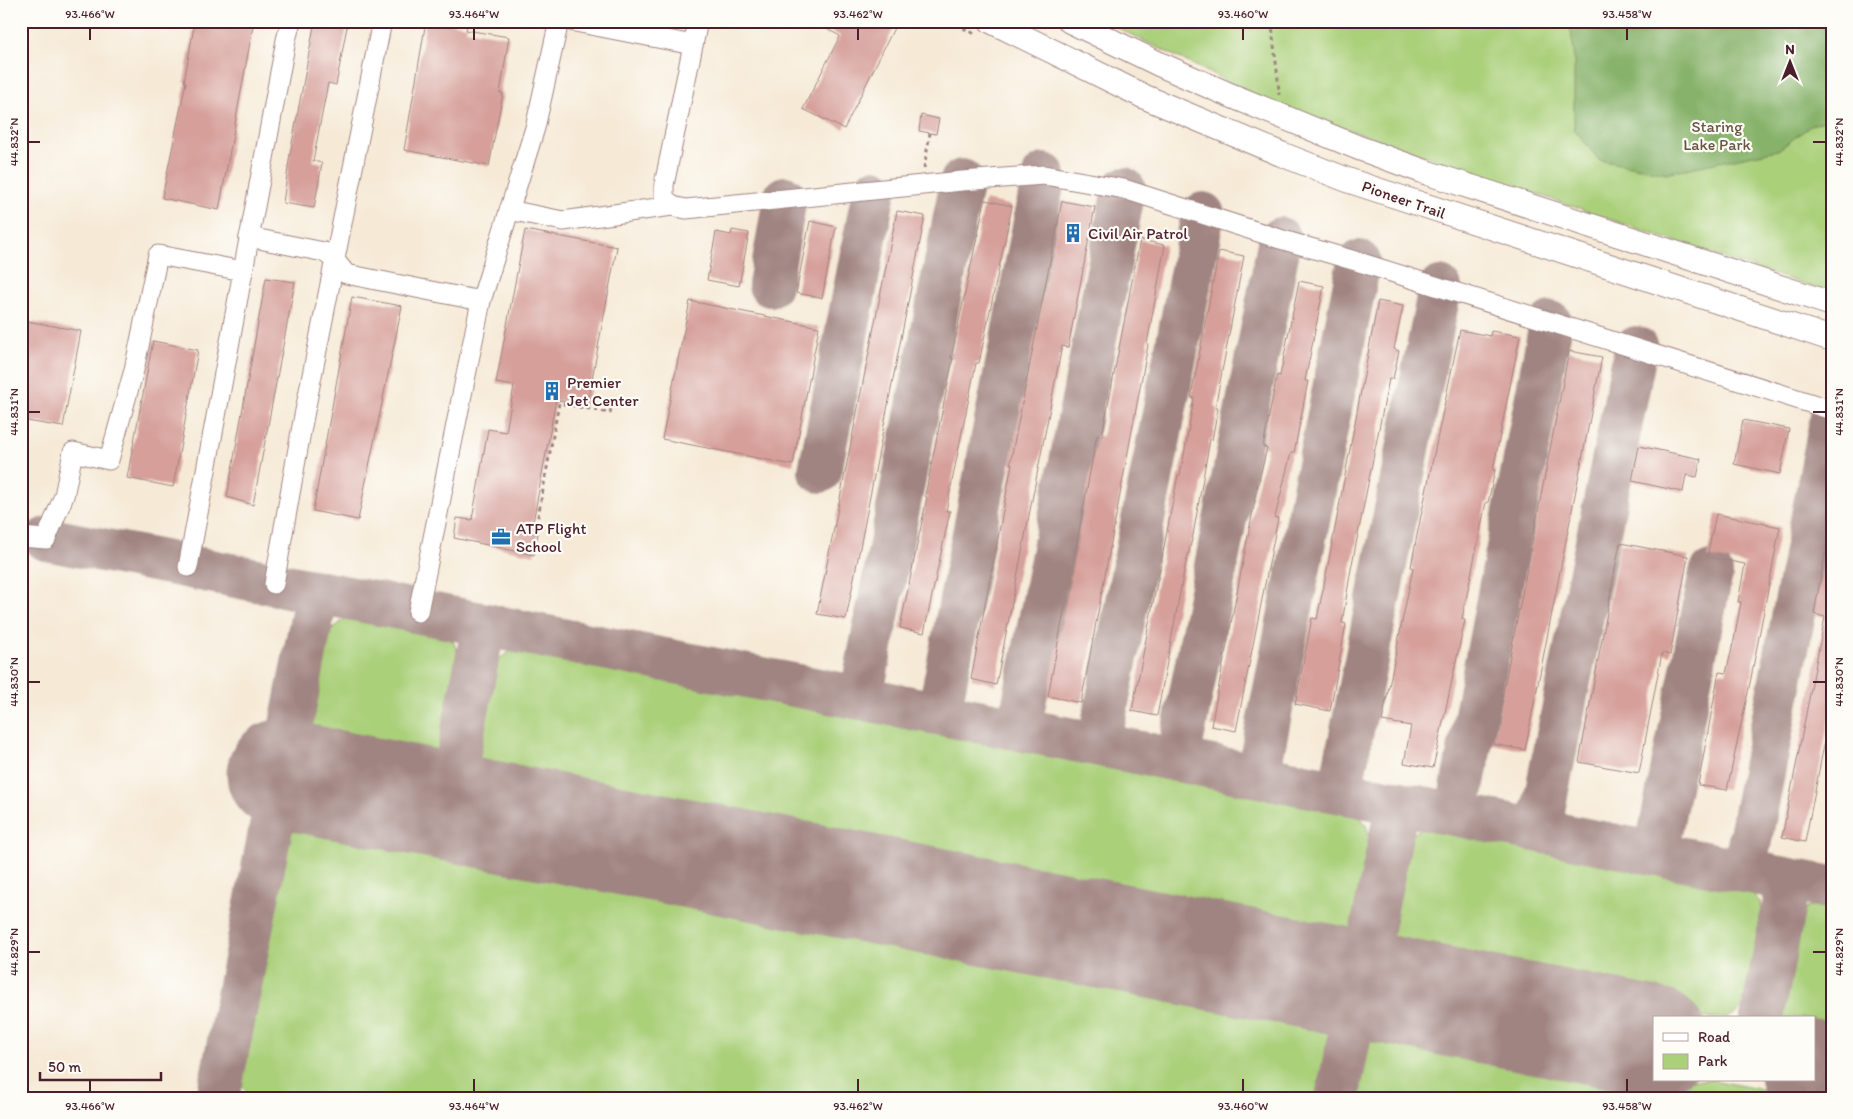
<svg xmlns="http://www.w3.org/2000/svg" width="1853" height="1119" viewBox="0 0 1853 1119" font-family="Itim,sans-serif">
	<rect width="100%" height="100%" fill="#fdfcf7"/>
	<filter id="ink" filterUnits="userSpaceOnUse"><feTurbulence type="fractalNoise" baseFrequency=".02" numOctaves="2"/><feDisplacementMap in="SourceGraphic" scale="10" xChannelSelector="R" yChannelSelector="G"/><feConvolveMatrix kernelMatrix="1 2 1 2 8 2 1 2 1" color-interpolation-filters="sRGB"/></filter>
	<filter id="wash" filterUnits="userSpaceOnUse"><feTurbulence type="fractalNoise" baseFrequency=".0096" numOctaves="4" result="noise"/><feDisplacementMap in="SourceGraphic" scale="20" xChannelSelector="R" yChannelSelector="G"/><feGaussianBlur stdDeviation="1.12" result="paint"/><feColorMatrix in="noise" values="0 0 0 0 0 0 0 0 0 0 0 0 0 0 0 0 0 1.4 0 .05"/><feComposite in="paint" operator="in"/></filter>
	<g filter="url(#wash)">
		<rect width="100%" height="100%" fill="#f6ead7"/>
		<g fill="#aad07a" stroke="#7a7852">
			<path d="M1103,21H1832V293L1726,259L1274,104Z"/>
			<path d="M365,615L431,628L453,641L462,662L446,744L432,762L409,768L334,753L319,744L311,732L310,715L326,635L347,617Z"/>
			<path d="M527,646L1341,805L1356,812L1366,825L1370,840L1355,918L1351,931L1340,941L1322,946L499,786L486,776L479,760L477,743L491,674L499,659L514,649Z"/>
			<path d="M324,808L1308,1002C1312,1004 1319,1006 1322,1010C1342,1032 1326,1072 1321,1098H251L242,1086L241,1068L285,838C295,817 303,815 324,808Z"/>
			<path d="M1439,825L1732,882L1749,889L1760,902L1762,919L1747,996L1739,1011L1728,1018H1689L1404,962C1394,952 1388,944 1385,930L1402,846C1414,831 1420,828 1439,825Z"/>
			<path d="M1832,900V1046L1814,1042V1018H1778C1775,998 1787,929 1801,914C1810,904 1819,902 1832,900Z"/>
			<path d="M1388,1020L1408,1021L1654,1069V1080H1713L1804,1098H1352L1362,1048L1370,1030Z"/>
		</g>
		<path fill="#87b26a" stroke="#68684a" d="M1569,21H1832V118L1812,125L1778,150L1666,173L1599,160L1574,129V50Z"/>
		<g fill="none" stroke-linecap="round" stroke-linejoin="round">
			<g stroke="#a08481" stroke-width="44">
				<path d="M770,285L785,198"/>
				<path d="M820,471L874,191"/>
				<path d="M46,539L1832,888"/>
				<path d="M861,698L962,181"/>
				<path d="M939,713L1044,175"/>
				<path d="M1019,729L1124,189"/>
				<path d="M1099,744L1203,214"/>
				<path d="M1178,760L1280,239"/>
				<path d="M1258,775L1359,262"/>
				<path d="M1340,791L1440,288"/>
				<path d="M448,807L484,625"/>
				<path d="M1457,814L1551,323"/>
				<path d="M1539,830L1636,348"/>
				<path d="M1656,853L1711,573"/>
				<path d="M1744,871L1832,417"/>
				<path d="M1762,1018L1789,880"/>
				<path d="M218,1098L317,592"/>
				<path d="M1337,1098L1398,802"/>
			</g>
			<g stroke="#a08481" stroke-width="109">
				<path d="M281,774L1654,1042"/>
				<path d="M1814,1073L1832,1076"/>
			</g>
		</g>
		<g id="blocks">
			<g fill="#d69f9a">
				<path d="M195,21H254L219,210L162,198L186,82H184Z"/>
				<path d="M315,21H348L336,85L328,83L313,161L322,163L314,208L283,203L290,154Z"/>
				<path d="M426,21H438L467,26L466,30L509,37L500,93H503L489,166L404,150Z"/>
				<path d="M812,21H885L895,26L844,129L803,109L840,36Z"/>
				<path d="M921,115L939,119L936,134L919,131Z"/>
				<path d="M985,200L1012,206L979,363H976L946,511H950L924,633L900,628L927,497L925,496L953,358H951Z"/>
				<path d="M1062,201L1095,207L1068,348L1062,346L996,685L971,679L1012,464H1010Z"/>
				<path d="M897,211L925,216L846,619L817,614Z"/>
				<path d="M810,221L836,227L822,298L796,293Z"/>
				<path d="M525,230L617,247L587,405L556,400L531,533L538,534L534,555L454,538L457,518L472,520L488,429L506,432L514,386L496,383Z"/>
				<path d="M732,230L749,233L739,286L707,280L716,232L731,235Z"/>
				<path d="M1140,240L1165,245L1147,344L1148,345L1081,703L1048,696L1097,435L1102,436Z"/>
				<path d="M1219,251L1244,256L1215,408H1218L1212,440L1210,439L1193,535L1184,571L1157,716L1132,711L1178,475H1180L1186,444L1194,398L1191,397Z"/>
				<path d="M266,278L295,282L253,505L227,497Z"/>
				<path d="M1299,281L1324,286L1305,381H1308L1294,453H1291L1275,517L1278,518L1236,731L1211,726L1255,500H1254L1267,448L1263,447L1277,375L1280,376Z"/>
				<path d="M352,297L402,306L358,520L313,511Z"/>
				<path d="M690,301L819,327L793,465L662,439Z"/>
				<path d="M1378,301L1403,306L1394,349L1399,351L1393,379H1389L1351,569L1342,623L1346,624L1330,711L1295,704L1312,618L1317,619L1328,565Z"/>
				<path d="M21,320L81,331L63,427L21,420Z"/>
				<path d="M1460,330L1490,336L1491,331L1520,336L1493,470H1495L1488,503L1486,502L1462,619L1465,620L1433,768L1404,763L1411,726L1382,721L1413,568L1411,567L1417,535Z"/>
				<path d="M153,341L198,350L173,487L127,478Z"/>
				<path d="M1569,351L1602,357L1525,750L1493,744Z"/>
				<path d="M1743,420L1789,429L1780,474L1734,464Z"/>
				<path d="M1639,446L1701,459L1697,477L1686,475L1683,492L1632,481Z"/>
				<path d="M1716,514L1780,527L1751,678L1727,790L1698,785L1719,672L1726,673L1734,640L1741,602H1738L1745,564L1707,557Z"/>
				<path d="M1620,543L1688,556L1670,655L1662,653L1639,773L1579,762Z"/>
				<path d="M1825,554L1832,555V704L1805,842L1782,837L1825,617L1814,614Z"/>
			</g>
		</g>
	</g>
	<g filter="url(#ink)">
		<use href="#blocks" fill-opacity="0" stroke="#a08481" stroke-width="1"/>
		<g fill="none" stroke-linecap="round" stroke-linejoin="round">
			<g stroke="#a08481" stroke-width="21">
				<g id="minor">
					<path d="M570,21L693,45"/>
					<path d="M672,206L664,197V185L698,21"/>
					<path d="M509,210L563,221L672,206L686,209L962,181L1044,175L1124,189L1280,239L1359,262L1832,410"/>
					<path d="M249,237L324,252L335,260L346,274L481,301"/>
					<path d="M21,537L46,539L64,496L73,452L109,460L134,370L158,255L243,271"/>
					<path d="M188,567L286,40L291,21"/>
					<path d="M274,584L302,426L382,21"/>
					<path d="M418,612L481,301L535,128L559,21"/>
				</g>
			</g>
			<g stroke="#a08481" stroke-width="26">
				<g id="major">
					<path d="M991,21L1145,97L1281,154L1350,181L1832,339"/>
					<path d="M1070,21L1159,64L1225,93L1359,148L1428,173L1832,304"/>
				</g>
			</g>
			<g stroke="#a08481" stroke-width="3" stroke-dasharray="4 4" stroke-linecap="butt">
				<path d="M949,21L977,35"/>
				<path d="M1272,21C1273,46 1278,70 1279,95"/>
				<path d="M924,168L930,133"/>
				<path d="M535,533L559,403L610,413L613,399"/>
			</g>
			<use href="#minor" stroke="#fff" stroke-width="19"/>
			<use href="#major" stroke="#fff" stroke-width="24"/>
		</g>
	</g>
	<path fill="none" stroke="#4a1f2b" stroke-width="2" d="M90,28V40M474,28V40M858,28V40M1243,28V40M1627,28V40M28,142H40M1813,142H1826M28,412H40M1813,412H1826M28,682H40M1813,682H1826M28,952H40M1813,952H1826M90,1079V1092M474,1079V1092M858,1079V1092M1243,1079V1092M1627,1079V1092"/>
	<defs>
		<g id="building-bare" transform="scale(1.5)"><path d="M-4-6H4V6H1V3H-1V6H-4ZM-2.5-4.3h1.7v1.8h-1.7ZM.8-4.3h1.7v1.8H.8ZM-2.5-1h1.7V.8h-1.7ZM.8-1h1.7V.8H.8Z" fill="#1f6fb2" stroke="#fdfcf7" stroke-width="2.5" paint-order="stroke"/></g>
		<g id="office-bare" transform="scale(1.5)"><path d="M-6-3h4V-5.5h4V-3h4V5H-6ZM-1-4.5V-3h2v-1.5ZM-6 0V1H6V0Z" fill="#1f6fb2" stroke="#fdfcf7" stroke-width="2.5" paint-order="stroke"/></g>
	</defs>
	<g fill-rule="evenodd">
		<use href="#building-bare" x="1073" y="233"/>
		<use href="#building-bare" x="552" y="391"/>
		<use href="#office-bare" x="501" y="537"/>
	</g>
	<g text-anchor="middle" stroke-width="4.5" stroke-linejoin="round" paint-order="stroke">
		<g font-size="16" fill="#675443" stroke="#fdfcf7">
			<text x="1717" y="132">Staring<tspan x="1717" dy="18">Lake Park</tspan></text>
		</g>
		<g font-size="16" fill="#4a1f2b" stroke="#fdfcf7">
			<text transform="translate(1404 199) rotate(19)" y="6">Pioneer Trail</text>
		</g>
		<g font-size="16" fill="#4a1f2b" stroke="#fdfcf7" text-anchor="start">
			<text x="1088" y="239">Civil Air Patrol</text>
			<text x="567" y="388">Premier<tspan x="567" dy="18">Jet Center</tspan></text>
			<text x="516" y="534">ATP Flight<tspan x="516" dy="18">School</tspan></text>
		</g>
	</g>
	<rect width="1853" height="1119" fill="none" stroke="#fdfcf7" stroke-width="55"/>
	<rect x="1653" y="1016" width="162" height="65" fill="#fdfcf7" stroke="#b5a4a5"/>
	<rect x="1663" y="1033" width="25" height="8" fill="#ffffff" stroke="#b5a4a5"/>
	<text x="1698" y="1042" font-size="15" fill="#4a1f2b">Road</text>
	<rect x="1663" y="1054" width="25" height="15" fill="#aad07a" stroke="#b5a4a5"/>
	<text x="1698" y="1066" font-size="15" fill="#4a1f2b">Park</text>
	<g transform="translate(1790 62)" stroke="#fdfcf7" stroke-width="4" paint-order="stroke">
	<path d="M0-4L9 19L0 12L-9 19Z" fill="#4a1f2b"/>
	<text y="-8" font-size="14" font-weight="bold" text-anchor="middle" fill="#4a1f2b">N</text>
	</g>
	<path d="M40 1072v8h121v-8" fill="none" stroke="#4a1f2b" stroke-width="2.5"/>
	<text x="48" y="1072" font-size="15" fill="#4a1f2b" stroke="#fdfcf7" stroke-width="4" paint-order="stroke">50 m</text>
	<rect x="28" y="28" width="1798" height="1064" fill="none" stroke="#4a1f2b" stroke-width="2"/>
	<g font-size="12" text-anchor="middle" fill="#4a1f2b">
		<text x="90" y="18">93.466°W</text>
		<text x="474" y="18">93.464°W</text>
		<text x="858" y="18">93.462°W</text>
		<text x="1243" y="18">93.460°W</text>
		<text x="1627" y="18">93.458°W</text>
		<text transform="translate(14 142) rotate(-90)" y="4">44.832°N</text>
		<text transform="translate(1839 142) rotate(-90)" y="4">44.832°N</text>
		<text transform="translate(14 412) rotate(-90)" y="4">44.831°N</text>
		<text transform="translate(1839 412) rotate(-90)" y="4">44.831°N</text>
		<text transform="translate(14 682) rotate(-90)" y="4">44.830°N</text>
		<text transform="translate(1839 682) rotate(-90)" y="4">44.830°N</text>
		<text transform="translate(14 952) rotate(-90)" y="4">44.829°N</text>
		<text transform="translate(1839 952) rotate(-90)" y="4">44.829°N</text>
		<text x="90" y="1110">93.466°W</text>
		<text x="474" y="1110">93.464°W</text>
		<text x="858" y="1110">93.462°W</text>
		<text x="1243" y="1110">93.460°W</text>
		<text x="1627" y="1110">93.458°W</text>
	</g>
</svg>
